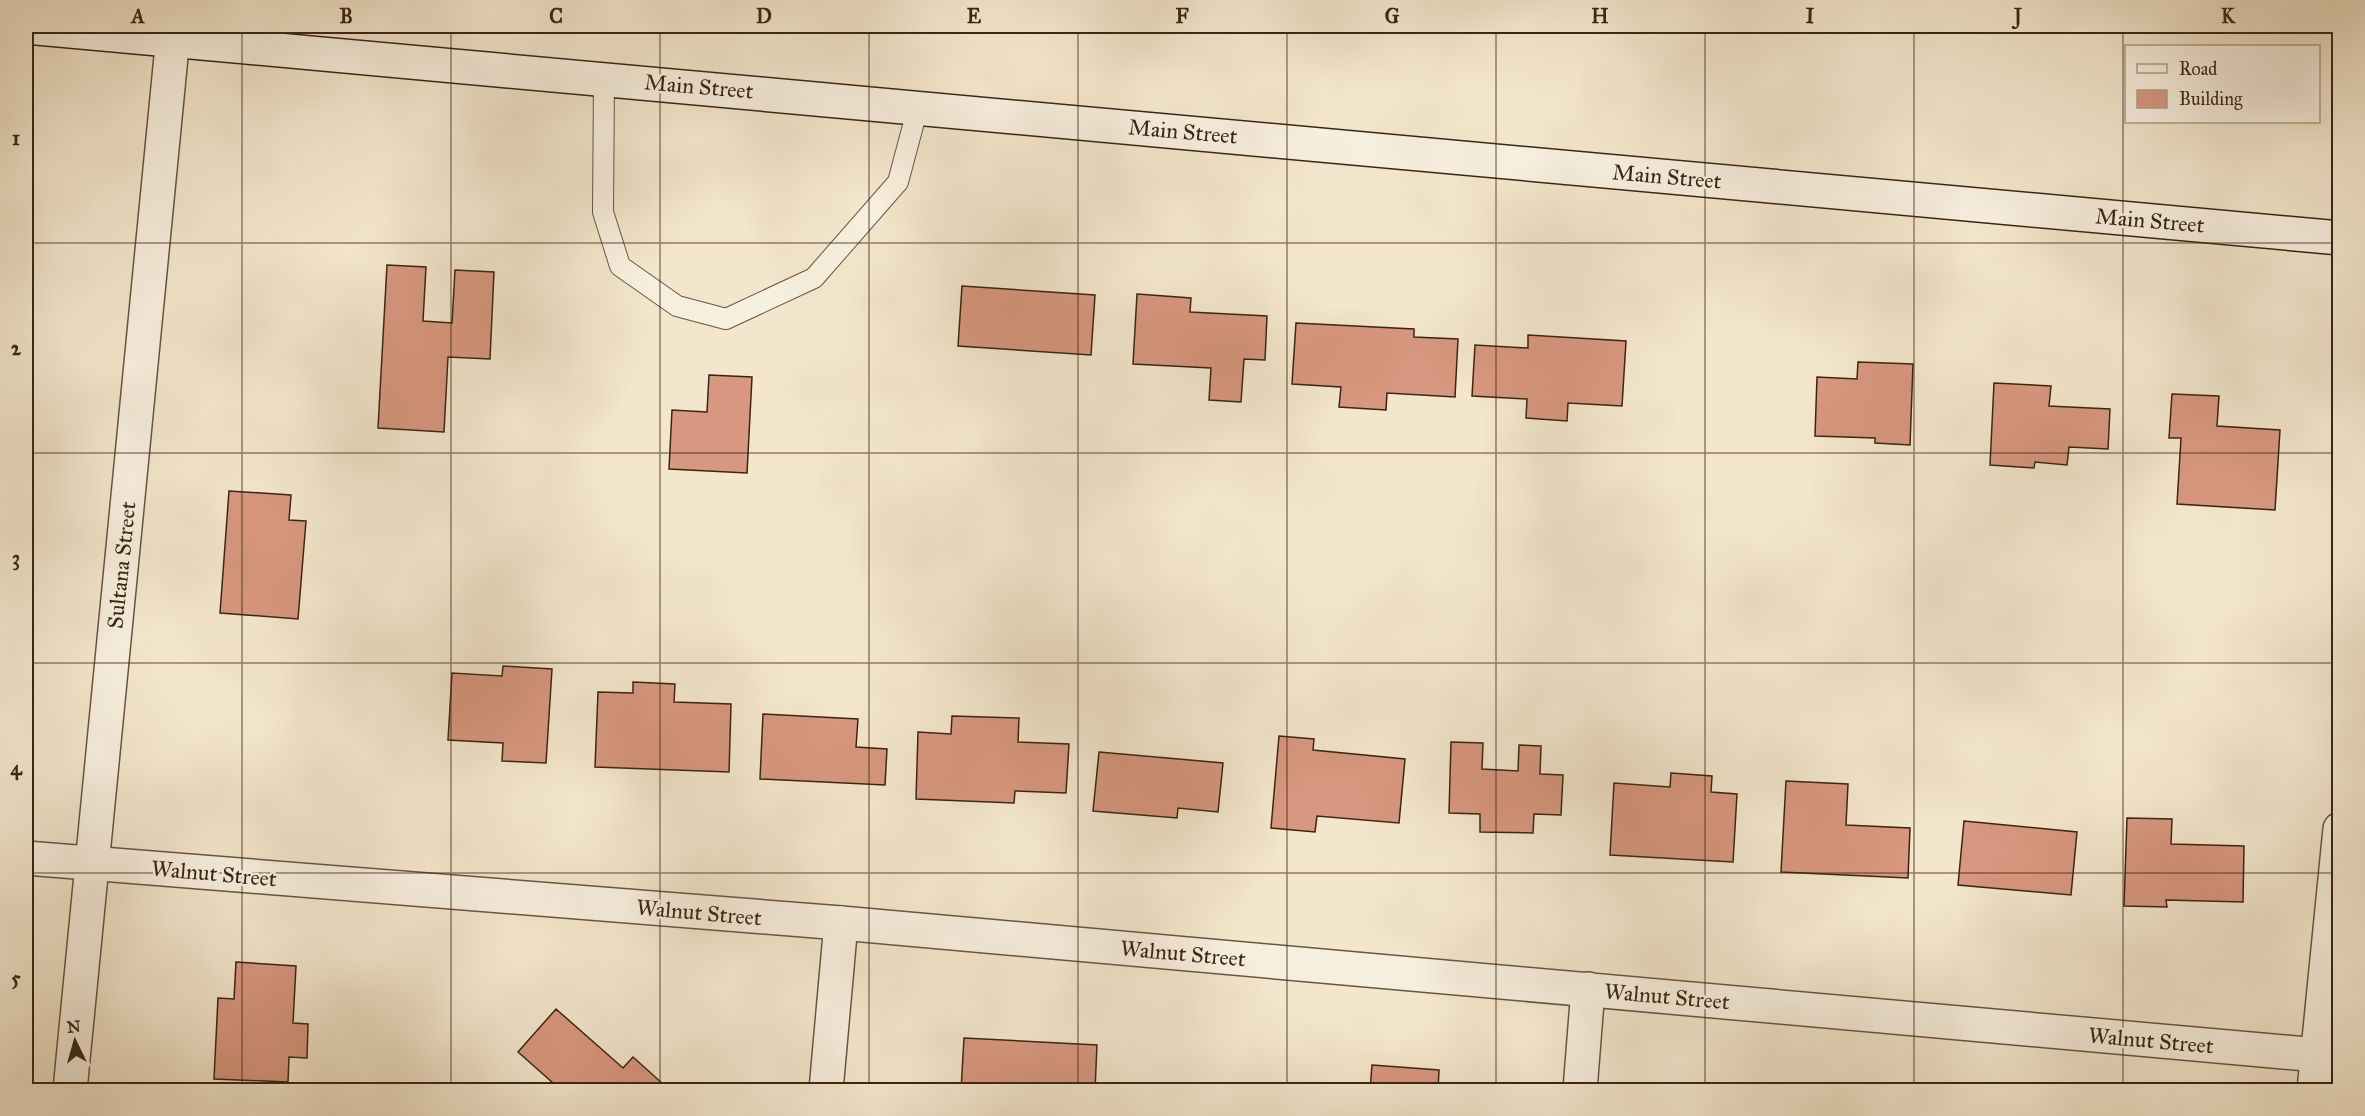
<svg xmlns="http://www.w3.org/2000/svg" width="2365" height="1116" viewBox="0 0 2365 1116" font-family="'IM FELL Great Primer',serif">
	<rect width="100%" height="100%" fill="#f3e6cc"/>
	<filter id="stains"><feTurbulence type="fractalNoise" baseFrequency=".00333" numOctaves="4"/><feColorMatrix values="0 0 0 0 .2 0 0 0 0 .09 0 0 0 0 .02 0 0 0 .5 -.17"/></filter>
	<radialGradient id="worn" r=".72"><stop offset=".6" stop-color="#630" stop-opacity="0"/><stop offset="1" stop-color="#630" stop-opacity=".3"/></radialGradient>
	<g fill="#d89780" stroke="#392512" stroke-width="1.5">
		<path d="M387,265L426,267L423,321L452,323L455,270L494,272L490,359L448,357L444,432L378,428Z"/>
		<path d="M962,286L1095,295L1091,355L958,346Z"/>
		<path d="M1137,294L1191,298L1190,312L1267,316L1265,360L1244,359L1241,402L1209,400L1211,368L1133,364Z"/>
		<path d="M1296,323L1414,329V337L1458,339L1455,397L1387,393L1386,410L1339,407L1341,387L1292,384Z"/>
		<path d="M1528,335L1626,341L1622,406L1568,403L1567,421L1526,418L1527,399L1472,396L1475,345L1528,348Z"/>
		<path d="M1858,362L1913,364L1910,445L1875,443V438L1815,436L1817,377L1857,379Z"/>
		<path d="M709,375L752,377L747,473L669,469L672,410L707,412Z"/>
		<path d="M1994,383L2051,386L2049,406L2110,409L2108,449L2069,447L2067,465L2035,462L2034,468L1990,465Z"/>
		<path d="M2172,394L2219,396L2217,426L2280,430L2275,510L2177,504L2181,438H2169Z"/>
		<path d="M229,491L291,495L289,520L306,521L298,619L220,613Z"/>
		<path d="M503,666L552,669L546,763L502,761L503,743L448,740L452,673L502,676Z"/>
		<path d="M633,682L675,684L674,702L731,704L729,772L595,767L598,692L633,693Z"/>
		<path d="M763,714L858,719L856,747L887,749L885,785L760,779Z"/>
		<path d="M952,716L1019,718L1018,742L1069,744L1066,793L1015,791L1014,803L916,799L918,732L951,734Z"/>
		<path d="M1279,736L1314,739L1313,750L1405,759L1399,823L1317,816L1315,832L1271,828Z"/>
		<path d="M1451,742L1483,743L1482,769L1518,771L1519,745L1541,746L1540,774L1563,775L1561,815L1534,814L1533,833L1480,832V814L1449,813Z"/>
		<path d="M1099,752L1223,763L1218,812L1178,808L1177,818L1093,811Z"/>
		<path d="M1671,773L1712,776L1711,792L1737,794L1733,862L1610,855L1614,783L1670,787Z"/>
		<path d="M1786,781L1848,784L1846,825L1910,828L1908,878L1781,872Z"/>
		<path d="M2127,818L2172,819L2171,844L2244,846L2243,902L2166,900L2167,907L2124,906Z"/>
		<path d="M1964,821L2077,832L2071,895L1958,885Z"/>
		<path d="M236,962L296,966L293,1023L308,1024L307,1058L289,1057L288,1082L214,1079L218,998L234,999Z"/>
		<path d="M556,1009L623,1068L633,1057L663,1084L658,1090H561L518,1052Z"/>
		<path d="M964,1038L1097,1045L1095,1090H961Z"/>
		<path d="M1372,1065L1439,1070L1438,1090H1370Z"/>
	</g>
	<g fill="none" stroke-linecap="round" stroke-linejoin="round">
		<g stroke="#685540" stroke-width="22">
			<path id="service" d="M604,78L603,212L620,266L677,306L726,319L814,278L898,182L918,107"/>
		</g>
		<g stroke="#685540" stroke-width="36">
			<g id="minor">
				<path d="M26,858L841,923L2340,1057"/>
				<path d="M826,1090L841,923"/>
				<path d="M1580,1090L1588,989"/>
				<path d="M2314,1090L2340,829"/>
			</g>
		</g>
		<g stroke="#685540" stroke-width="36">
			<path id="tertiary" d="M70,1090L174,26"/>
		</g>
		<g stroke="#392512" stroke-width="36">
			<path id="secondary" d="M26,27L2340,238"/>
		</g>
		<use href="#service" stroke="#f7efde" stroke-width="20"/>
		<use href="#minor" stroke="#f7efde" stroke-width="33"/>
		<use href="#tertiary" stroke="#f7efde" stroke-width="33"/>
		<use href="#secondary" stroke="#f7efde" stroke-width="33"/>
	</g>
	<path fill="none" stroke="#392512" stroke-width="1.5" stroke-opacity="0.55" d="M242,26V1090M451,26V1090M660,26V1090M869,26V1090M1078,26V1090M1287,26V1090M1496,26V1090M1705,26V1090M1914,26V1090M2123,26V1090M26,243H2340M26,453H2340M26,663H2340M26,873H2340"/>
	<g text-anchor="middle" stroke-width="5" stroke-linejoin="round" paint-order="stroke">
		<g font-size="22" fill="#392512" stroke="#f7efde">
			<text transform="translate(699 86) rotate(5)" y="8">Main Street</text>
			<text transform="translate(1183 131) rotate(5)" y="8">Main Street</text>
			<text transform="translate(1667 176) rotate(5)" y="8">Main Street</text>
			<text transform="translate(2150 220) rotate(5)" y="8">Main Street</text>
			<text transform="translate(121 565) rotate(-84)" y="8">Sultana Street</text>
			<text transform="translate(214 873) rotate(5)" y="8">Walnut Street</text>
			<text transform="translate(699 912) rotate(5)" y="8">Walnut Street</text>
			<text transform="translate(1183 953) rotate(5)" y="8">Walnut Street</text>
			<text transform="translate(1667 996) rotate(5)" y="8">Walnut Street</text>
			<text transform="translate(2151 1040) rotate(5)" y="8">Walnut Street</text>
		</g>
	</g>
	<rect width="2365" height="1116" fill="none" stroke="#f3e6cc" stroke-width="66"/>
	<rect x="2125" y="45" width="195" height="78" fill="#f7efde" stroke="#ab9e8c" stroke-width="1.5"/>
	<rect x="2137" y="64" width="30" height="9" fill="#f7efde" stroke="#ab9e8c" stroke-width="1.5"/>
	<text x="2179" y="75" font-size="18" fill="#392512">Road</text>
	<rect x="2137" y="90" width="30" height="18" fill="#d89780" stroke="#ab9e8c" stroke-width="1.5"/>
	<text x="2179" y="105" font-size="18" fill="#392512">Building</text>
	<g transform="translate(75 1041) rotate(355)" stroke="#f7efde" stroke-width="4.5" paint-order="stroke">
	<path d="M0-4.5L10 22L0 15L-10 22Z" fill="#392512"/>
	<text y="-9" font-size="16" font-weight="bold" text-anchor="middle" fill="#392512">N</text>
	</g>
	<rect x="33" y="33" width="2299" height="1050" fill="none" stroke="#392512" stroke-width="2"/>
	<g font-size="20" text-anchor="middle" font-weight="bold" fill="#392512">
		<text x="138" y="23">A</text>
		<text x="346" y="23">B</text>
		<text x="556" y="23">C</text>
		<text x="764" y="23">D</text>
		<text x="974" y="23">E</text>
		<text x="1182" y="23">F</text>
		<text x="1392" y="23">G</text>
		<text x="1600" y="23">H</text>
		<text x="1810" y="23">I</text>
		<text x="2018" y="23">J</text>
		<text x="2228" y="23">K</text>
		<text x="16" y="145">1</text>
		<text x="16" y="355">2</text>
		<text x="16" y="565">3</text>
		<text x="16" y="775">4</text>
		<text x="16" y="985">5</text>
	</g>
	<rect width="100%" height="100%" filter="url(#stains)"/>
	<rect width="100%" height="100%" fill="url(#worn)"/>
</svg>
